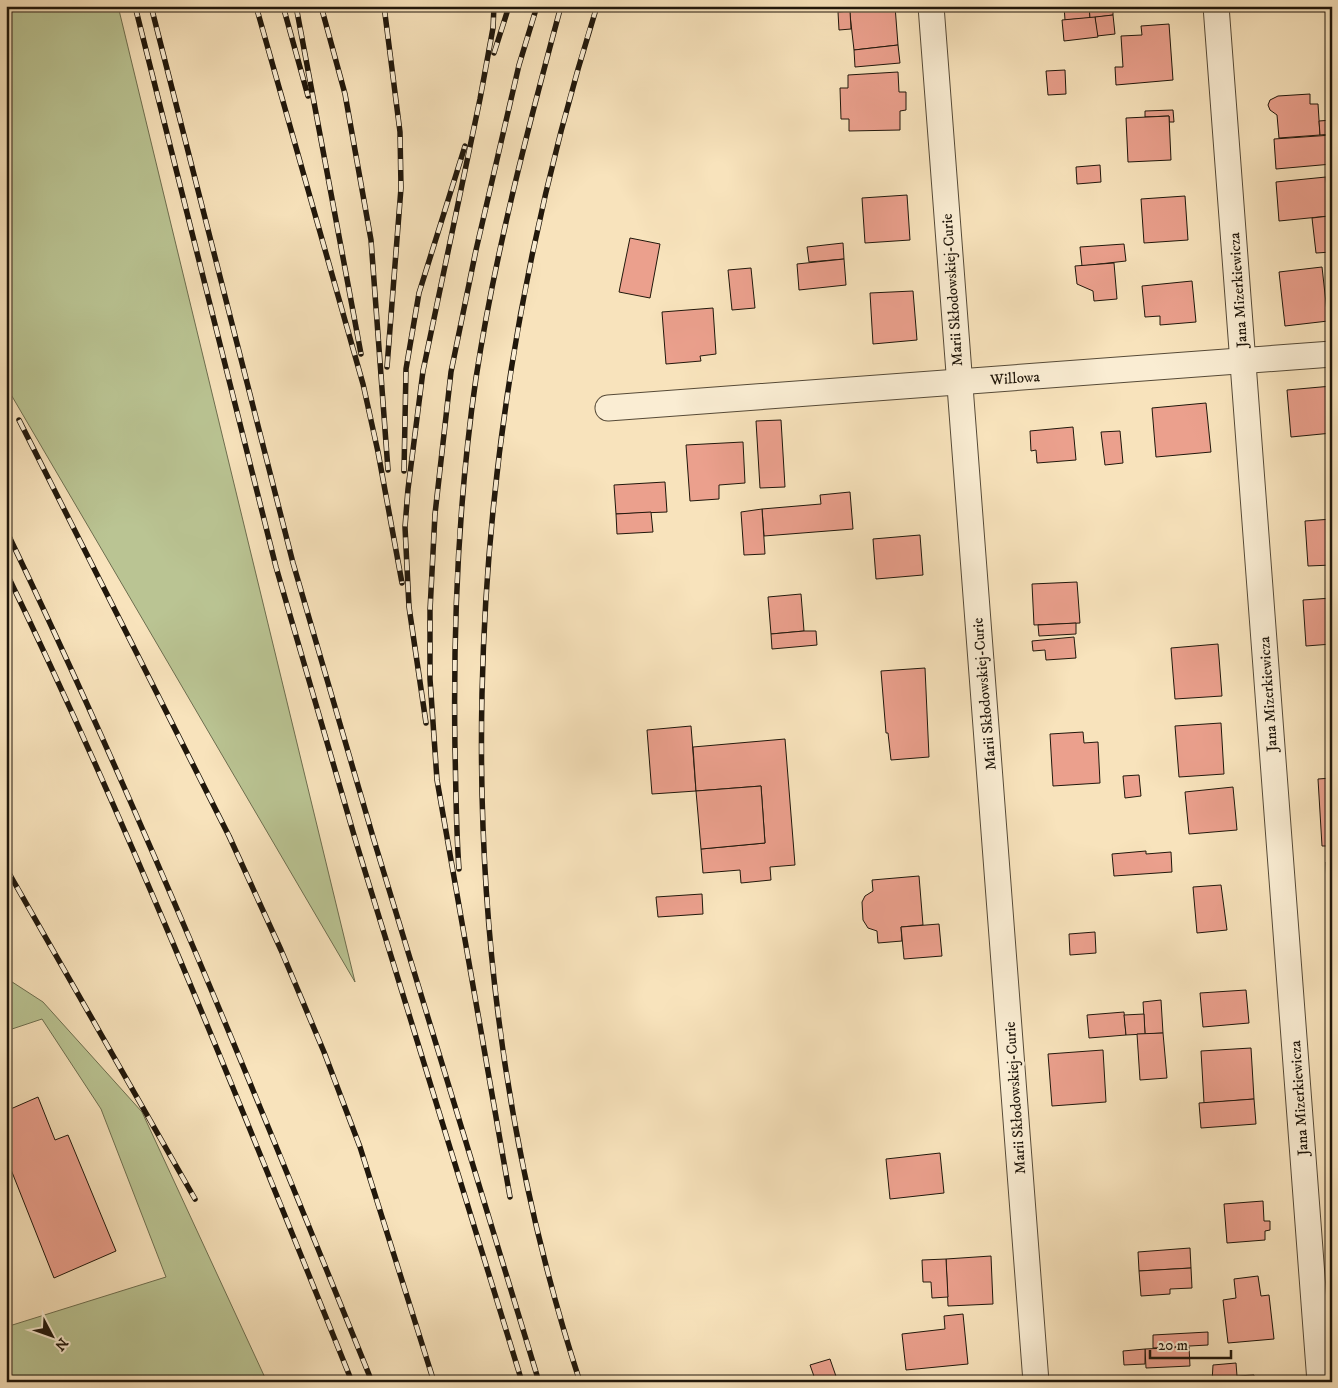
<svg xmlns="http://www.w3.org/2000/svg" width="1338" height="1388" viewBox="0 0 1338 1388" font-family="'IM FELL DW Pica',serif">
	<rect width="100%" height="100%" fill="#f8e3bc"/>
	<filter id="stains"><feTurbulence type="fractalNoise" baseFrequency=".004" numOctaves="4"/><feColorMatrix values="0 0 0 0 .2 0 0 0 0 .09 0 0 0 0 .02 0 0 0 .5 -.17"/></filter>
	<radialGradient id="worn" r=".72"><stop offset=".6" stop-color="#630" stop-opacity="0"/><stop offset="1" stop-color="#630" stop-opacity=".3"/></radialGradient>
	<g fill="#bac493" stroke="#6d6e4f">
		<path d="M6,6H118L355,982L6,386Z"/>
		<path d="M6,978L43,1002L142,1112L267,1382H6V1327L166,1277L101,1109L42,1019L6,1031Z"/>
	</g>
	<g fill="#eba08d" stroke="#20170b">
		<path d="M849,6H895L898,45L854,50Z"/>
		<path d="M1064,6H1089L1090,18L1065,20Z"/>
		<path d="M1089,6H1113V15L1090,18Z"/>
		<path d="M850,11L851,29L839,30L838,12Z"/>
		<path d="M1113,15L1115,34L1097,36L1095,17Z"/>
		<path d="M1095,17L1098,37L1064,41L1062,20Z"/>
		<path d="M1169,24L1173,80L1116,85L1115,67H1123L1121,36L1142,35L1141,26Z"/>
		<path d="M898,45L900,63L855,67L854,50Z"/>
		<path d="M1065,70L1066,94L1048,95L1046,71Z"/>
		<path d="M898,72L899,92H906V110L900,111V130L849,131V119H841L840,88H848V75Z"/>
		<path d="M1310,94V104H1318L1320,135L1279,138L1277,115L1270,110L1268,105L1270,100L1278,96Z"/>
		<path d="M1173,110L1174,122H1169V116L1145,117V111Z"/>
		<path d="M1169,116L1171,160L1128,162L1126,118Z"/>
		<path d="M1332,120V134L1320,135L1319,121Z"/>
		<path d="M1332,135V164L1276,169L1274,139Z"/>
		<path d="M1100,165L1101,182L1077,184L1076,167Z"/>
		<path d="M1326,177L1329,216L1279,221L1276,182Z"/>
		<path d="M907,195L910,240L865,243L862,198Z"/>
		<path d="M1185,196L1188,240L1144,243L1141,199Z"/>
		<path d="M1329,216H1332V252L1316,253L1312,218Z"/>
		<path d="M630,238L660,244L650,298L619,292Z"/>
		<path d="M843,243L844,259L809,262L807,247Z"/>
		<path d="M1124,244L1126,261L1082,266L1080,247Z"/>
		<path d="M844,259L846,285L799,290L797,264Z"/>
		<path d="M1114,263L1117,299L1094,301L1093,291L1077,284L1075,266Z"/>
		<path d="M1322,267L1328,321L1285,326L1279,272Z"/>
		<path d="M751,268L755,308L732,310L728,270Z"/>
		<path d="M1192,281L1196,322L1160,325V316L1145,317L1142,286Z"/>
		<path d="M913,291L917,340L873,344L870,293Z"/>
		<path d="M713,308L716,354L700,356L701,361L666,364L662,312Z"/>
		<path d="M1332,386V433L1291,437L1287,390Z"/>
		<path d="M1206,403L1211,452L1156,457L1152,408Z"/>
		<path d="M781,420L785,487L760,488L756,421Z"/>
		<path d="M1073,427L1076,460L1037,463L1036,450L1031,451L1030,431Z"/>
		<path d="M1120,431L1123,463L1105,465L1101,432Z"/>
		<path d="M743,442L745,483L719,485V499L690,501L686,445Z"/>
		<path d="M665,482L667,512L616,514L614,485Z"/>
		<path d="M850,492L853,529L764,536L762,509L821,504L820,495Z"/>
		<path d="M762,509L765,554L744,555L741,512Z"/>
		<path d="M651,512L653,532L617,534L616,514Z"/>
		<path d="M1332,519V565L1308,566L1305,521Z"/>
		<path d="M920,535L923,575L876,579L873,539Z"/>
		<path d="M1077,582L1080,623L1034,625L1032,584Z"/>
		<path d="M801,594L804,631L771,634L768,597Z"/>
		<path d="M1332,598V644L1306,646L1303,600Z"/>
		<path d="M1076,623V634L1039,636L1038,625Z"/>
		<path d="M804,631H816L817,645L772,649L771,634Z"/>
		<path d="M1074,637L1076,658L1046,660L1045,650L1033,651L1032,641Z"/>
		<path d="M1218,644L1222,696L1175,699L1171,648Z"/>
		<path d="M925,668L929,757L891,760L888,733H886L881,671Z"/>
		<path d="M1221,723L1224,774L1179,777L1175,726Z"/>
		<path d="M691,726L696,791L652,794L647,730Z"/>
		<path d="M1083,732L1084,743L1098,742L1100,783L1053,786L1050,734Z"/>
		<path d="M785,739L795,865L770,867L771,880L741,883L740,870L703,873L701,849L765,843L761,786L696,791L693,747Z"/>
		<path d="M1139,775L1141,796L1125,798L1123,776Z"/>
		<path d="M1332,778V846H1322L1318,779Z"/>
		<path d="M761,786L765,843L701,849L696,791Z"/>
		<path d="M1233,787L1237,830L1189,834L1185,792Z"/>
		<path d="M1146,851V854L1171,852L1172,872L1114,876L1112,854Z"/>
		<path d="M1326,862H1332V913H1328Z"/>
		<path d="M919,876L923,925L901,927L902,941L878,943L877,931L868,928L863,920L862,902L865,896L873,891L872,880Z"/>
		<path d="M1221,885L1227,930L1197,933L1193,887Z"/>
		<path d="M702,894L703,914L658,917L656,897Z"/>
		<path d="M939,924L942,956L904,959L901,927Z"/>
		<path d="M1095,932L1096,953L1070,955L1069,934Z"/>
		<path d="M1246,990L1249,1023L1203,1027L1200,993Z"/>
		<path d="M1161,1000L1163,1033L1145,1034L1143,1002Z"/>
		<path d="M1124,1012L1126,1035L1089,1038L1087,1015Z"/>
		<path d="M1144,1014L1145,1034L1126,1035L1124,1015Z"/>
		<path d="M1163,1033L1167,1078L1140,1080L1137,1034Z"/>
		<path d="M1251,1048L1254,1099L1204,1103L1201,1051Z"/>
		<path d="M1103,1050L1106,1102L1052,1106L1048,1054Z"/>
		<path d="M38,1097L55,1140L68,1135L116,1251L54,1278L6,1157V1111Z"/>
		<path d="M1254,1099L1256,1124L1201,1128L1199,1103Z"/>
		<path d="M940,1153L944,1193L890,1199L886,1159Z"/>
		<path d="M1263,1201L1264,1221H1270V1230L1265,1231V1240L1227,1243L1224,1204Z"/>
		<path d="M1190,1248L1191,1268L1139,1271L1138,1252Z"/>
		<path d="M991,1256L993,1304L948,1306L946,1259Z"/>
		<path d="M946,1259L948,1297L932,1298L931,1282H923L922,1260Z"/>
		<path d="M1191,1268L1192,1288L1170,1289V1294L1141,1296L1139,1271Z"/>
		<path d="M1258,1276L1261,1296L1269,1295L1274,1339L1228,1343L1223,1300L1236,1298L1234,1279Z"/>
		<path d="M963,1314L968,1364L906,1370L902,1334L945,1329L944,1316Z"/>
		<path d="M1208,1332V1345L1153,1348V1335Z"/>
		<path d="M1189,1347L1190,1366L1146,1368L1145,1349Z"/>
		<path d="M1145,1349V1364L1124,1365L1123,1351Z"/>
		<path d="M830,1359L838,1382H816L810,1365Z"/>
		<path d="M1236,1363L1237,1376L1254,1375V1382H1212L1213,1365Z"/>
	</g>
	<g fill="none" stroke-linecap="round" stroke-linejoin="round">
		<g stroke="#564a37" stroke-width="27">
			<g id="street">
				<path d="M931,6L1036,1382"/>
				<path d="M1216,6L1320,1382"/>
				<path d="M608,408L1332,354"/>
			</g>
		</g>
		<use href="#street" stroke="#faedd3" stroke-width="25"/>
		<g stroke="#20170b" stroke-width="5.5">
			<g id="rail">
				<path d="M135,6L276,567L356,842L522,1382"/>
				<path d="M151,6L293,563L373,837L539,1382"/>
				<path d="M256,6L363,384L378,452L402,583"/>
				<path d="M283,6L308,96"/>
				<path d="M296,6L361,354"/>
				<path d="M321,6L345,94L371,240L388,470"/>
				<path d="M384,6L400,132L401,188L387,367"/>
				<path d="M494,53L509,6"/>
				<path d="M19,420L229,836L281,950L324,1052L360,1147L434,1382"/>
				<path d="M404,471L406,369L419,293L465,146"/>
				<path d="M6,530C140,809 256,1095 372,1382"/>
				<path d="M6,572C134,836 242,1109 352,1382"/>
				<path d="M426,723L409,607L405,527L408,489L423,371L480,99L493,28L494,6"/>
				<path d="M6,868L195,1199"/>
				<path d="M459,869C456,829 456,790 455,750C453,625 458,502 476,378C495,253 528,128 561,6"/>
				<path d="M510,1197L437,780L430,679V610L435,514L451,372L476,250L519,65L537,6"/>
				<path d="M580,1382C435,938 458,449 597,6"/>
			</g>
		</g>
		<use href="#rail" stroke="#faedd3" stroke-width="4" stroke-dasharray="11" stroke-linecap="butt"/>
	</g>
	<g text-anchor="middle" stroke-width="5" stroke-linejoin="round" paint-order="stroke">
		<g font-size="15" fill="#20170b" stroke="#faedd3">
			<text transform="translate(952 290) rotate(-94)" y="5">Marii Skłodowskiej-Curie</text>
			<text transform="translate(1238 290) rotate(-94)" y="5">Jana Mizerkiewicza</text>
			<text transform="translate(1015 378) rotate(-4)" y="5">Willowa</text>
			<text transform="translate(984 694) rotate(-95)" y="5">Marii Skłodowskiej-Curie</text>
			<text transform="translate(1268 694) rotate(-94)" y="5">Jana Mizerkiewicza</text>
			<text transform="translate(1015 1098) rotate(-94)" y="5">Marii Skłodowskiej-Curie</text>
			<text transform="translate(1299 1098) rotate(-94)" y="5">Jana Mizerkiewicza</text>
		</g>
	</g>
	<rect width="1338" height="1388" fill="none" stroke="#f8e3bc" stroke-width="25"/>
	<rect x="8" y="8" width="1323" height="1373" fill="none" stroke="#20170b" stroke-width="2.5"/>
	<rect x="12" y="12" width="1313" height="1363" fill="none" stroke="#20170b"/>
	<g transform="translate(52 1336) rotate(131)" stroke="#faedd3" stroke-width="4" paint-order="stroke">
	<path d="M0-4L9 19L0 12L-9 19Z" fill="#20170b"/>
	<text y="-8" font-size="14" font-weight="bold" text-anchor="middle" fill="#20170b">N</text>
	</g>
	<path d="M1150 1350v8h81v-8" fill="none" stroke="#20170b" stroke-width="2.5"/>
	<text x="1158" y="1350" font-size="15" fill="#20170b" stroke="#faedd3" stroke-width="4" paint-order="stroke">20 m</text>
	<rect width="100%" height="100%" filter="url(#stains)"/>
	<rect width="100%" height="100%" fill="url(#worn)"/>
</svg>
